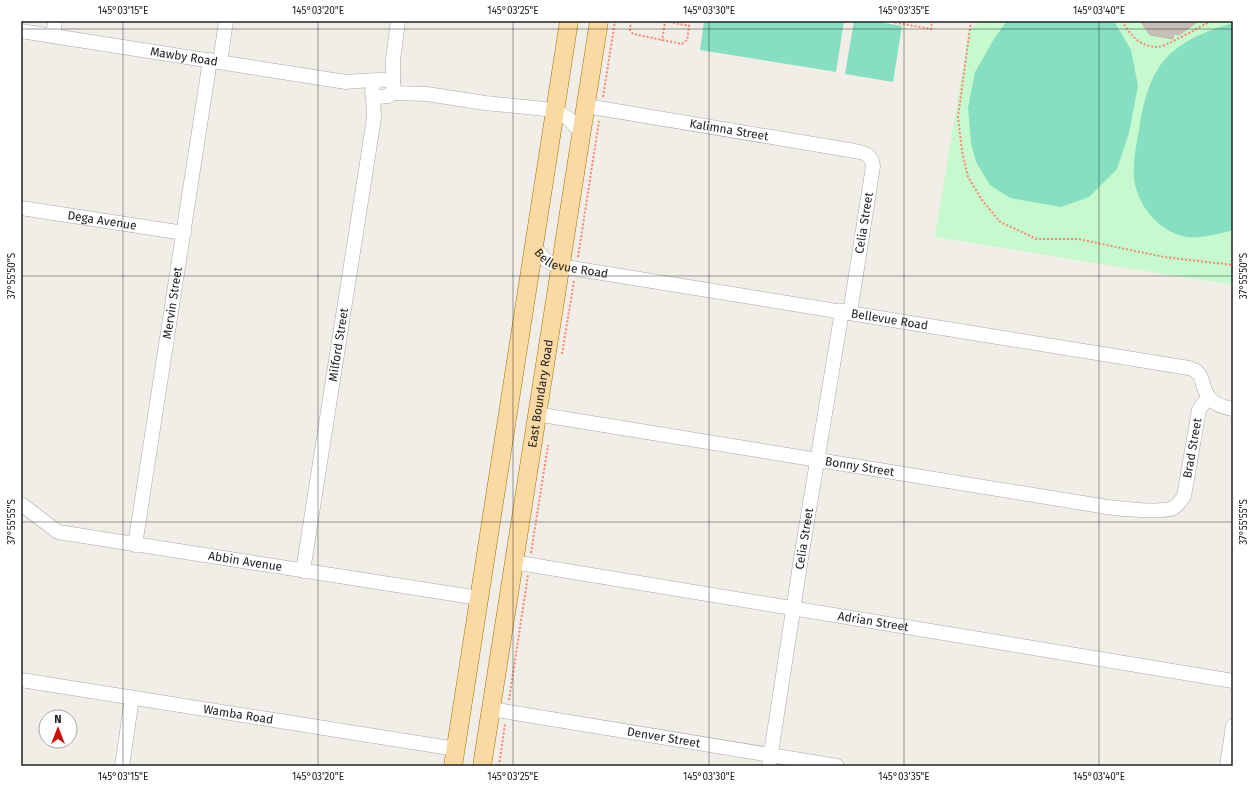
<svg xmlns="http://www.w3.org/2000/svg" width="1254" height="787" viewBox="0 0 1254 787" font-family="'Fira Sans',sans-serif">
	<rect width="100%" height="100%" fill="#f1eee8"/>
	<path fill="#c6f9cd" d="M981,21H1233V285L935,237L969,30Z"/>
	<g fill="#87dfc1">
		<path d="M704,21H844L836,72L700,50Z"/>
		<path d="M854,21H873L902,26L893,82L845,74Z"/>
		<path d="M1007,21H1114L1131,50L1138,86L1129,133L1117,169L1089,197L1061,207L1010,198L990,185L976,162L971,143L968,108L975,72L994,39Z"/>
		<path d="M1233,23V230C1219,234 1196,240 1182,236C1160,230 1142,210 1136,188C1131,172 1136,146 1139,130C1143,103 1150,72 1171,53C1188,38 1211,29 1233,23Z"/>
	</g>
	<path fill="#c6beb7" stroke="#c3b6aa" d="M1140,21H1199L1179,35L1174,34L1173,39L1150,35Z"/>
	<g fill="none" stroke-linecap="round" stroke-linejoin="round">
		<g stroke="#a8a8a8" stroke-width="15">
			<g id="minor">
				<path id="s1" d="M21,31L346,82C358,81 386,78 393,81L394,89L389,96L377,97L372,93L373,85L376,81"/>
				<path d="M53,36L55,21"/>
				<path d="M220,62L226,21"/>
				<path d="M393,81V60L398,21"/>
				<path d="M391,93L427,94L485,103L555,110L569,119L581,132"/>
				<path id="s2" d="M586,106L855,151C865,153 872,155 873,166L850,313"/>
				<path id="s3" d="M21,208L184,233"/>
				<path id="s4" d="M533,244C540,255 547,264 559,266L1189,368C1213,374 1191,402 1233,409"/>
				<path id="s5" d="M536,414L1107,507C1121,509 1163,513 1173,508C1178,505 1181,501 1184,496L1199,410L1208,397"/>
				<path id="s6" d="M21,504L58,532L479,598"/>
				<path id="s7" d="M135,545L210,60"/>
				<path id="s8" d="M513,562L1233,681"/>
				<path id="s9" d="M303,571L374,118L373,95"/>
				<path id="s10" d="M21,680L456,749"/>
				<path id="s11" d="M491,709L837,766"/>
				<path d="M122,766L132,698"/>
				<path id="s12" d="M769,766L802,552L842,311"/>
				<path d="M1227,766L1233,726"/>
			</g>
		</g>
		<g stroke="#9d7101" stroke-width="19">
			<g id="major">
				<path d="M453,766L569,21"/>
				<path id="s13" d="M482,766L599,21"/>
			</g>
		</g>
		<g stroke="#f98670" stroke-width="2" stroke-dasharray="2 2" stroke-linecap="butt">
			<path d="M631,21L630,30L633,34L682,44L687,40L690,21"/>
			<path d="M659,21L665,22L662,41"/>
			<path d="M665,21L689,26"/>
			<path d="M887,21L931,29L932,21"/>
			<path d="M971,21L958,117L962,151L968,177L982,200L1000,222L1037,239H1078L1164,257L1233,265"/>
			<path d="M1122,21C1130,35 1140,47 1158,47C1165,47 1201,26 1211,21"/>
			<path d="M603,97L615,21"/>
			<path d="M578,257L599,121"/>
			<path d="M562,354L574,281"/>
			<path d="M531,553L548,445"/>
			<path d="M509,700L528,575"/>
			<path d="M499,766L505,724"/>
		</g>
		<use href="#minor" stroke="#fff" stroke-width="14"/>
		<use href="#major" stroke="#fbd9a2" stroke-width="18"/>
	</g>
	<path fill="none" stroke="#212121" stroke-width="1" stroke-opacity="0.45" d="M123,21V766M318,21V766M513,21V766M709,21V766M904,21V766M1099,21V766M21,29H1233M21,276H1233M21,522H1233"/>
	<g text-anchor="middle" stroke-width="4" stroke-linejoin="round" paint-order="stroke">
		<g font-size="12" fill="#212121" stroke="#fff">
			<text dy="4" stroke="none"><textPath href="#s1" startOffset="165">Mawby Road</textPath></text>
			<text dy="4" stroke="none"><textPath href="#s2" startOffset="145">Kalimna Street</textPath></text>
			<text dy="4" stroke="none"><textPath href="#s3" startOffset="82">Dega Avenue</textPath></text>
			<text transform="translate(864 223) rotate(-81)" y="4">Celia Street</text>
			<text dy="4" stroke="none"><textPath href="#s4" startOffset="46">Bellevue Road</textPath></text>
			<text dy="4" stroke="none"><textPath href="#s7" startOffset="245">Mervin Street</textPath></text>
			<text dy="4" stroke="none"><textPath href="#s4" startOffset="370">Bellevue Road</textPath></text>
			<text dy="4" stroke="none"><textPath href="#s9" startOffset="229">Milford Street</textPath></text>
			<text dy="4" stroke="none"><textPath href="#s13" startOffset="377">East Boundary Road</textPath></text>
			<text dy="4" stroke="none"><textPath href="#s5" startOffset="710">Brad Street</textPath></text>
			<text dy="4" stroke="none"><textPath href="#s5" startOffset="328">Bonny Street</textPath></text>
			<text dy="4" stroke="none"><textPath href="#s12" startOffset="230">Celia Street</textPath></text>
			<text dy="4" stroke="none"><textPath href="#s6" startOffset="236">Abbin Avenue</textPath></text>
			<text dy="4" stroke="none"><textPath href="#s8" startOffset="365">Adrian Street</textPath></text>
			<text dy="4" stroke="none"><textPath href="#s10" startOffset="220">Wamba Road</textPath></text>
			<text dy="4" stroke="none"><textPath href="#s11" startOffset="175">Denver Street</textPath></text>
		</g>
	</g>
	<rect width="1254" height="787" fill="none" stroke="#ffffff" stroke-width="44"/>
	<g transform="translate(58 729)"><circle r="19" fill="#ffffff" stroke="#a6a6a6"/>
	<path d="M0-3L7 15L0 10L-7 15Z" fill="#d00c01"/>
	<text y="-6" font-size="11" font-weight="bold" text-anchor="middle" fill="#212121">N</text>
	</g>
	<rect x="22" y="22" width="1210" height="743" fill="none" stroke="#212121" stroke-width="1.5"/>
	<g font-size="10" text-anchor="middle" fill="#212121">
		<text x="123" y="14">145°03'15"E</text>
		<text x="318" y="14">145°03'20"E</text>
		<text x="513" y="14">145°03'25"E</text>
		<text x="709" y="14">145°03'30"E</text>
		<text x="904" y="14">145°03'35"E</text>
		<text x="1099" y="14">145°03'40"E</text>
		<text transform="translate(11 276) rotate(-90)" y="4">37°55'50"S</text>
		<text transform="translate(1243 276) rotate(-90)" y="4">37°55'50"S</text>
		<text transform="translate(11 522) rotate(-90)" y="4">37°55'55"S</text>
		<text transform="translate(1243 522) rotate(-90)" y="4">37°55'55"S</text>
		<text x="123" y="780">145°03'15"E</text>
		<text x="318" y="780">145°03'20"E</text>
		<text x="513" y="780">145°03'25"E</text>
		<text x="709" y="780">145°03'30"E</text>
		<text x="904" y="780">145°03'35"E</text>
		<text x="1099" y="780">145°03'40"E</text>
	</g>
</svg>
